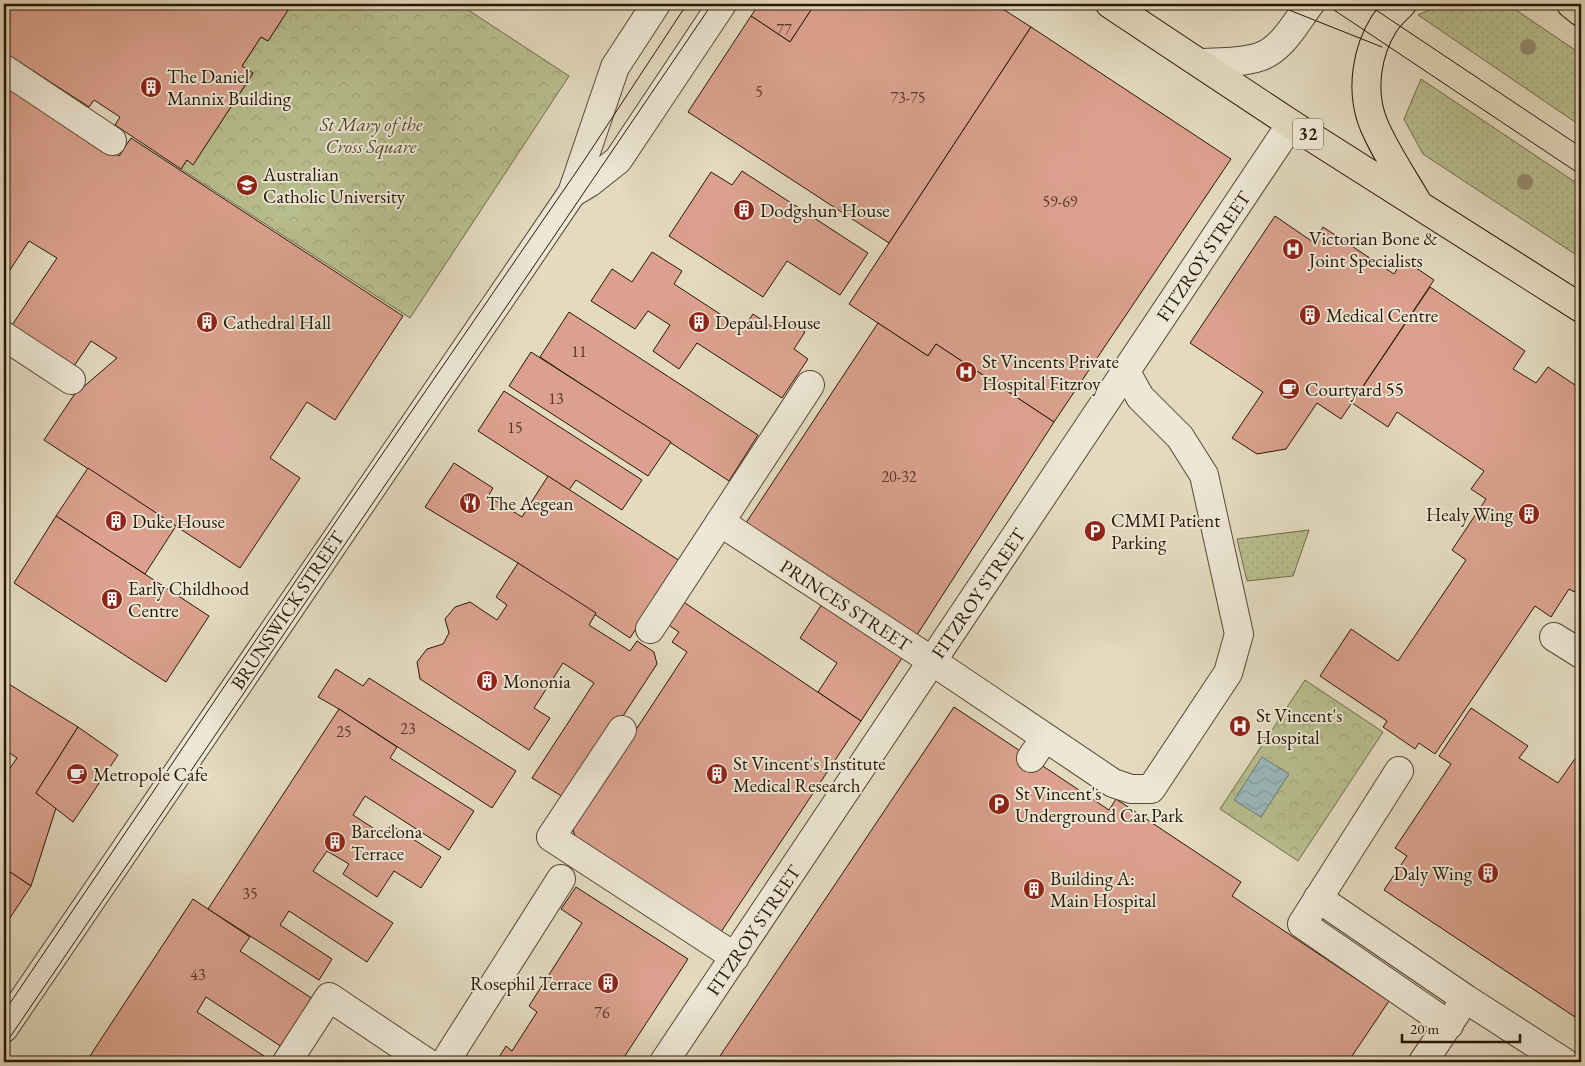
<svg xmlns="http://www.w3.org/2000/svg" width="1585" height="1066" viewBox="0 0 1585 1066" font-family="'EB Garamond',serif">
	<defs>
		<pattern id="grass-dots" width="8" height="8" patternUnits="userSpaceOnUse" patternTransform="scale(1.25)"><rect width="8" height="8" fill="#b8be8f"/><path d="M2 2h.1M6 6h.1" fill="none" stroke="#9ea37a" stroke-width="1.8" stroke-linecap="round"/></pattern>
		<pattern id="park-crowns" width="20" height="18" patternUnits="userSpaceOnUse" patternTransform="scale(1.25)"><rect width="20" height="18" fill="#b8be8f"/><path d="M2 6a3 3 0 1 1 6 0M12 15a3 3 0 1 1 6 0" fill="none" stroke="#9ea37a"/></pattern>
		<pattern id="water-waves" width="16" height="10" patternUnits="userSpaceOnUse" patternTransform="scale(1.25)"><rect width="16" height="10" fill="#99b8bb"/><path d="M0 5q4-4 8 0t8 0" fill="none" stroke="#849d9f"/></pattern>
	</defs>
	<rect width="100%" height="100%" fill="#e3dabf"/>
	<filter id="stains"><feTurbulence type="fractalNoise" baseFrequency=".004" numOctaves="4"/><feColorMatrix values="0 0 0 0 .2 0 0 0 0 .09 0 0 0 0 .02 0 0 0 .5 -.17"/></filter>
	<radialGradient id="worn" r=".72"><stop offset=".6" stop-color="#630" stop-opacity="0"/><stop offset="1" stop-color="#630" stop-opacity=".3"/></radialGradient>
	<g fill="url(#grass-dots)" stroke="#706a4a">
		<path d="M1442,4H1507L1581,54V126L1418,15Z"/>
		<path d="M1421,79L1581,186V258L1423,154L1404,119Z"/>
		<path d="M1309,530L1293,576L1247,581L1237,539Z"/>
	</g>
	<g fill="url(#park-crowns)" stroke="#706a4a">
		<path d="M292,4H459L569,76L410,318L181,169L187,160L193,164L253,74L242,66L261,37L268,41Z"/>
		<path d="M1305,680L1383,732L1298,861L1220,809Z"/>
	</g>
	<path fill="url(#water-waves)" stroke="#6c7872" d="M1262,757L1289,774L1261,817L1234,800Z"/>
	<g fill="#dba18e" stroke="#281705">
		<path d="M11,4H292L268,41L261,37L242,66L253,73L193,165L187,160L181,169L115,125L120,117L94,100L89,107L4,52V14Z"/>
		<path d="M759,4H815L790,42L751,16Z"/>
		<path d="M815,4H995L1031,27L889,243L688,112L751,16L790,42Z"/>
		<path d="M1031,27L1231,159L1054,422L936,344L928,356L849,304Z"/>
		<path d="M4,79L119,156L131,138L403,316L335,420L307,402L270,458L300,478L240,568L44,440L74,395L117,358L91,341L72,369L10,328L57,258L29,241L4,279Z"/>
		<path d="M742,171L868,253L840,295L787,261L763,297L669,236L711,172L732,185Z"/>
		<path d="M1275,216L1313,242L1323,227L1394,274L1403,259L1434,280L1341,419L1317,403L1286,449L1257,454L1232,438L1263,392L1190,343Z"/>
		<path d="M652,252L682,271L674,284L743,329L753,314L777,330L784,319L805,332L794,349L808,359L782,398L697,343L679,369L653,351L670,325L648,311L635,329L591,301L612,269L632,282Z"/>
		<path d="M1430,287L1525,351L1513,369L1536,383L1548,367L1581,389V581L1574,592L1569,589L1551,617L1535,606L1435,754L1419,743L1415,749L1383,727L1387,721L1320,676L1351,629L1398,661L1466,560L1452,550L1486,499L1471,489L1484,471L1397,412L1388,427L1352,403Z"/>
		<path d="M569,312L758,435L729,481L540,357Z"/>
		<path d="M878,323L928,356L936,344L1054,422L913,641L742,529Z"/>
		<path d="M531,352L671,442L648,476L509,386Z"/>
		<path d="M504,391L642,480L622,510L576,480L569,490L478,431Z"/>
		<path d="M454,463L493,488L488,496L522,517L548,476L680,561L630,638L518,563L425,507Z"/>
		<path d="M88,468L176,526L145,574L56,516Z"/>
		<path d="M56,516L209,616L166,682L14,583Z"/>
		<path d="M518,563L596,613L589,625L630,651L637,641L654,652L657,664L568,800L532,778L594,683L563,663L534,708L550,718L529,750L420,679L417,662L427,649L443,644L449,633L445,619L455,607L470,602L497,620L507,605L496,597Z"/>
		<path d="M826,598L901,647L902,658L861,721L818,692L837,663L800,638Z"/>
		<path d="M682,601L861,721L719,935L576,839L572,827L687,652L672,642L679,632L667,624Z"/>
		<path d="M336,669L363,686L369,678L516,771L492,808L339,709L318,697Z"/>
		<path d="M4,681L78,727L36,793L56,808L31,886L4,868V777L17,758L4,749Z"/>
		<path d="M954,707L1109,810L1116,799L1241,882L1232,896L1389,1001L1348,1062H716Z"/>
		<path d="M1471,708L1528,746L1519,758L1558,783L1579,753L1581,754V1021L1384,890L1407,856L1395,848L1451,764L1439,756Z"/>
		<path d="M339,709L397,747L390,758L474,811L449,850L365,796L353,815L384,835L391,825L441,857L421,888L394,871L377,897L343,874L349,864L327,851L313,871L393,923L367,962L289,911L280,925L332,959L319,980L208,909Z"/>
		<path d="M78,727L118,755L73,822L36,793Z"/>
		<path d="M4,868L31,886L4,927Z"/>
		<path d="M576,887L688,959L621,1062H496L506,1046L512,1051L537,1012L529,1006L582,923L561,909Z"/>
		<path d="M193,899L250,937L240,951L319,1003L288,1051L206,997L197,1012L273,1062H86Z"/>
	</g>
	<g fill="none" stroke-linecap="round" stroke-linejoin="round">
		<g stroke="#574834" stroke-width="30">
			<g id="minor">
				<path d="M1200,63C1219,62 1241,63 1259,57C1282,50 1296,22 1310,4"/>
				<path d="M4,69L112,141"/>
				<path d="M572,193L589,183L618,160L722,4"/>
				<path d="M4,336L71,380"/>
				<path d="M720,522L932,661L1113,783L1131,789H1151L1228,673L1239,634L1204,475L1180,437L1140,397L1126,372"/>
				<path d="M650,629L810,385"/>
				<path d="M1554,637L1581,654"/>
				<path d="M622,730L551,837L735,957"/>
				<path d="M1031,758L1045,738"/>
				<path d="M1399,771L1302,924L1449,1025"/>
				<path d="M1318,898L1466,999L1564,1062"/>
				<path d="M4,1028L572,193L615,67L656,4"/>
				<path d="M287,1062L329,997L426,1062"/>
				<path d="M445,1062L561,879"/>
				<path d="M664,1062L1291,124"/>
				<path d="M1423,1062L1458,1010"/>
			</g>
		</g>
		<g stroke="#281705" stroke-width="30">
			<g id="major">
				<path d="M1110,4L1291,124L1581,308"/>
				<path d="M1402,4C1396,10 1389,16 1384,24C1367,51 1361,89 1372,120C1381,145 1402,176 1416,200"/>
				<path d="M1571,4L1581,12"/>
			</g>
		</g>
		<use href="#minor" stroke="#ede7d5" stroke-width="28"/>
		<use href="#major" stroke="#e3dabf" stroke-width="28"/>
		<g stroke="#281705" stroke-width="1">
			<path d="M1274,4L1382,47"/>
			<path d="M1325,4L1581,175"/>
			<path d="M1367,4L1581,147"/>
			<path d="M4,1012L341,514L583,162L687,4"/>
			<path d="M4,1046L712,4"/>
		</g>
	</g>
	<g fill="#948a6f">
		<circle cx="1528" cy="47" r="8"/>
		<circle cx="1525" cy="182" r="8"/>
	</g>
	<defs>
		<g id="building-disc" transform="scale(1.125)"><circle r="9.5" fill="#8f2418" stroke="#ede7d5"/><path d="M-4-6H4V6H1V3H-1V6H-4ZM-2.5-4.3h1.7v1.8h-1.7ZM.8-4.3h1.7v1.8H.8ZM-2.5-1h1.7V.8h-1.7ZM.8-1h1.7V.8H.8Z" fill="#fff"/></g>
		<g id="university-disc" transform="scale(1.125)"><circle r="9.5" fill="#8f2418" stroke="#ede7d5"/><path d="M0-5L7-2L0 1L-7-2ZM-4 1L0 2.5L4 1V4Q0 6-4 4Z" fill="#fff"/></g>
		<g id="hospital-disc" transform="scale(1.125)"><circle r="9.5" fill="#8f2418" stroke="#ede7d5"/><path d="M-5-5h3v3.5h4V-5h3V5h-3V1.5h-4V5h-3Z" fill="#fff"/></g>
		<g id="cafe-disc" transform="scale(1.125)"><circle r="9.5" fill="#8f2418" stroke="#ede7d5"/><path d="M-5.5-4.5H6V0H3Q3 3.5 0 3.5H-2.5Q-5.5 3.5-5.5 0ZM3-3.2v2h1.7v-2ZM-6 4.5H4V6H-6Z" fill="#fff"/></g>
		<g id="restaurant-disc" transform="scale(1.125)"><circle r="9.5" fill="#8f2418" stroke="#ede7d5"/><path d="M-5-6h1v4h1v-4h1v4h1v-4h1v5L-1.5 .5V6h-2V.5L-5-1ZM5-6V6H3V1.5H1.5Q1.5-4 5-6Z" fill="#fff"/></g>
		<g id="parking-disc" transform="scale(1.125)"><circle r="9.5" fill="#8f2418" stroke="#ede7d5"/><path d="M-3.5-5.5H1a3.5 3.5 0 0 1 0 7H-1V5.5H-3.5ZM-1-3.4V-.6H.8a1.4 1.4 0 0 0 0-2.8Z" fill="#fff"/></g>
	</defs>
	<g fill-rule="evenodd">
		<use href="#building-disc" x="151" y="87"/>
		<use href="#university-disc" x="247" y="185"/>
		<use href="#building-disc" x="744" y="210"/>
		<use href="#hospital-disc" x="1293" y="249"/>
		<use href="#building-disc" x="1310" y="315"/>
		<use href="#building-disc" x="207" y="322"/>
		<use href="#building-disc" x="699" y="322"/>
		<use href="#hospital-disc" x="966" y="372"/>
		<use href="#cafe-disc" x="1289" y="389"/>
		<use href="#restaurant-disc" x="470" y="503"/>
		<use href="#building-disc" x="1529" y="514"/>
		<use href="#building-disc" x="116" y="521"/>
		<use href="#parking-disc" x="1095" y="531"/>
		<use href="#building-disc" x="112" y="599"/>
		<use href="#building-disc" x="487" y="681"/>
		<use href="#hospital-disc" x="1240" y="726"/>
		<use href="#cafe-disc" x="77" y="774"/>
		<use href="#building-disc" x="717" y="774"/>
		<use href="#parking-disc" x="999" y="804"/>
		<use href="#building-disc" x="335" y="842"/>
		<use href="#building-disc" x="1488" y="873"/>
		<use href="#building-disc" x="1034" y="889"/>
		<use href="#building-disc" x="608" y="983"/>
	</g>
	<g text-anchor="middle" stroke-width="4" stroke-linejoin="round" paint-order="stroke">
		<g font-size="16" fill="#553a27">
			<text x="784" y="35">77</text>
			<text x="759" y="97">5</text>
			<text x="908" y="103">73-75</text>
			<text x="1060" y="207">59-69</text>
			<text x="579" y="357">11</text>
			<text x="556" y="404">13</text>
			<text x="515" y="433">15</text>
			<text x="899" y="482">20-32</text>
			<text x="408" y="734">23</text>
			<text x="344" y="737">25</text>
			<text x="250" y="899">35</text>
			<text x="198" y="980">43</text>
			<text x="602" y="1018">76</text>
		</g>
		<rect fill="#ede7d5" stroke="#635543" stroke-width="1" x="1293" y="118.5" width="30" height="31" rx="4"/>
		<g font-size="18" font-weight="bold" fill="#281705">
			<text x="1308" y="140">32</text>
		</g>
		<g font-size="19" fill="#281705" stroke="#ede7d5" text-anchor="start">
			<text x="167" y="83">The Daniel<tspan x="167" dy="22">Mannix Building</tspan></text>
			<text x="263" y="181">Australian<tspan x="263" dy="22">Catholic University</tspan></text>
			<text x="760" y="217">Dodgshun House</text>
			<text x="1309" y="245">Victorian Bone &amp;<tspan x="1309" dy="22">Joint Specialists</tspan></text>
			<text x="1326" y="322">Medical Centre</text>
			<text x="223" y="329">Cathedral Hall</text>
			<text x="715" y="329">Depaul House</text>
			<text x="982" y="368">St Vincents Private<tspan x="982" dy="22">Hospital Fitzroy</tspan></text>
			<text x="1305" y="396">Courtyard 55</text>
			<text x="486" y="510">The Aegean</text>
			<text x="1513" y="521" text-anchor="end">Healy Wing</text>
			<text x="1111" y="527">CMMI Patient<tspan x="1111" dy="22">Parking</tspan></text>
			<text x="132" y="528">Duke House</text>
			<text x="128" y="595">Early Childhood<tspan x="128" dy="22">Centre</tspan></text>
			<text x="503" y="688">Mononia</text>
			<text x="1256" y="722">St Vincent's<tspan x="1256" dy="22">Hospital</tspan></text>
			<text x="733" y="770">St Vincent's Institute<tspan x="733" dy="22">Medical Research</tspan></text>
			<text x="93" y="781">Metropole Cafe</text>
			<text x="1015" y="800">St Vincent's<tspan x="1015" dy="22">Underground Car Park</tspan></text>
			<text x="351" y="838">Barcelona<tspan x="351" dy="22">Terrace</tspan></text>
			<text x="1472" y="880" text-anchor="end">Daly Wing</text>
			<text x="1050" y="885">Building A:<tspan x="1050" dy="22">Main Hospital</tspan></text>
			<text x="592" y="990" text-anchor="end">Rosephil Terrace</text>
		</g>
		<g font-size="19" font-style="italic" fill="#53492e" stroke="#ede7d5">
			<text x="371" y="131">St Mary of the<tspan x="371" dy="22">Cross Square</tspan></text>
		</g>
		<g font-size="19" fill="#281705" stroke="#ede7d5">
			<text transform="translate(1203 256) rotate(-56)" y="7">FITZROY STREET</text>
			<text transform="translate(978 593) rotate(-56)" y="7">FITZROY STREET</text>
			<text transform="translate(846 605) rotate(33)" y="7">PRINCES STREET</text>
			<text transform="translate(287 610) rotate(-56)" y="7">BRUNSWICK STREET</text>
			<text transform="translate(753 930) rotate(-56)" y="7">FITZROY STREET</text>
		</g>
	</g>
	<rect width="1585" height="1066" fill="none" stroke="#e3dabf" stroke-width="20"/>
	<rect x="5" y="5" width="1575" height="1056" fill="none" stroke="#281705" stroke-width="2.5"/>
	<rect x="10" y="10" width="1565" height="1046" fill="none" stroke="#281705"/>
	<path d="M1402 1034v8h118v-8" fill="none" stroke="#281705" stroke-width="2.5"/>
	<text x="1410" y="1034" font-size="15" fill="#281705" stroke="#ede7d5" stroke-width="4" paint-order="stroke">20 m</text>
	<rect width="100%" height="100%" filter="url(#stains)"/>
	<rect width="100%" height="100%" fill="url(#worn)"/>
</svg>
